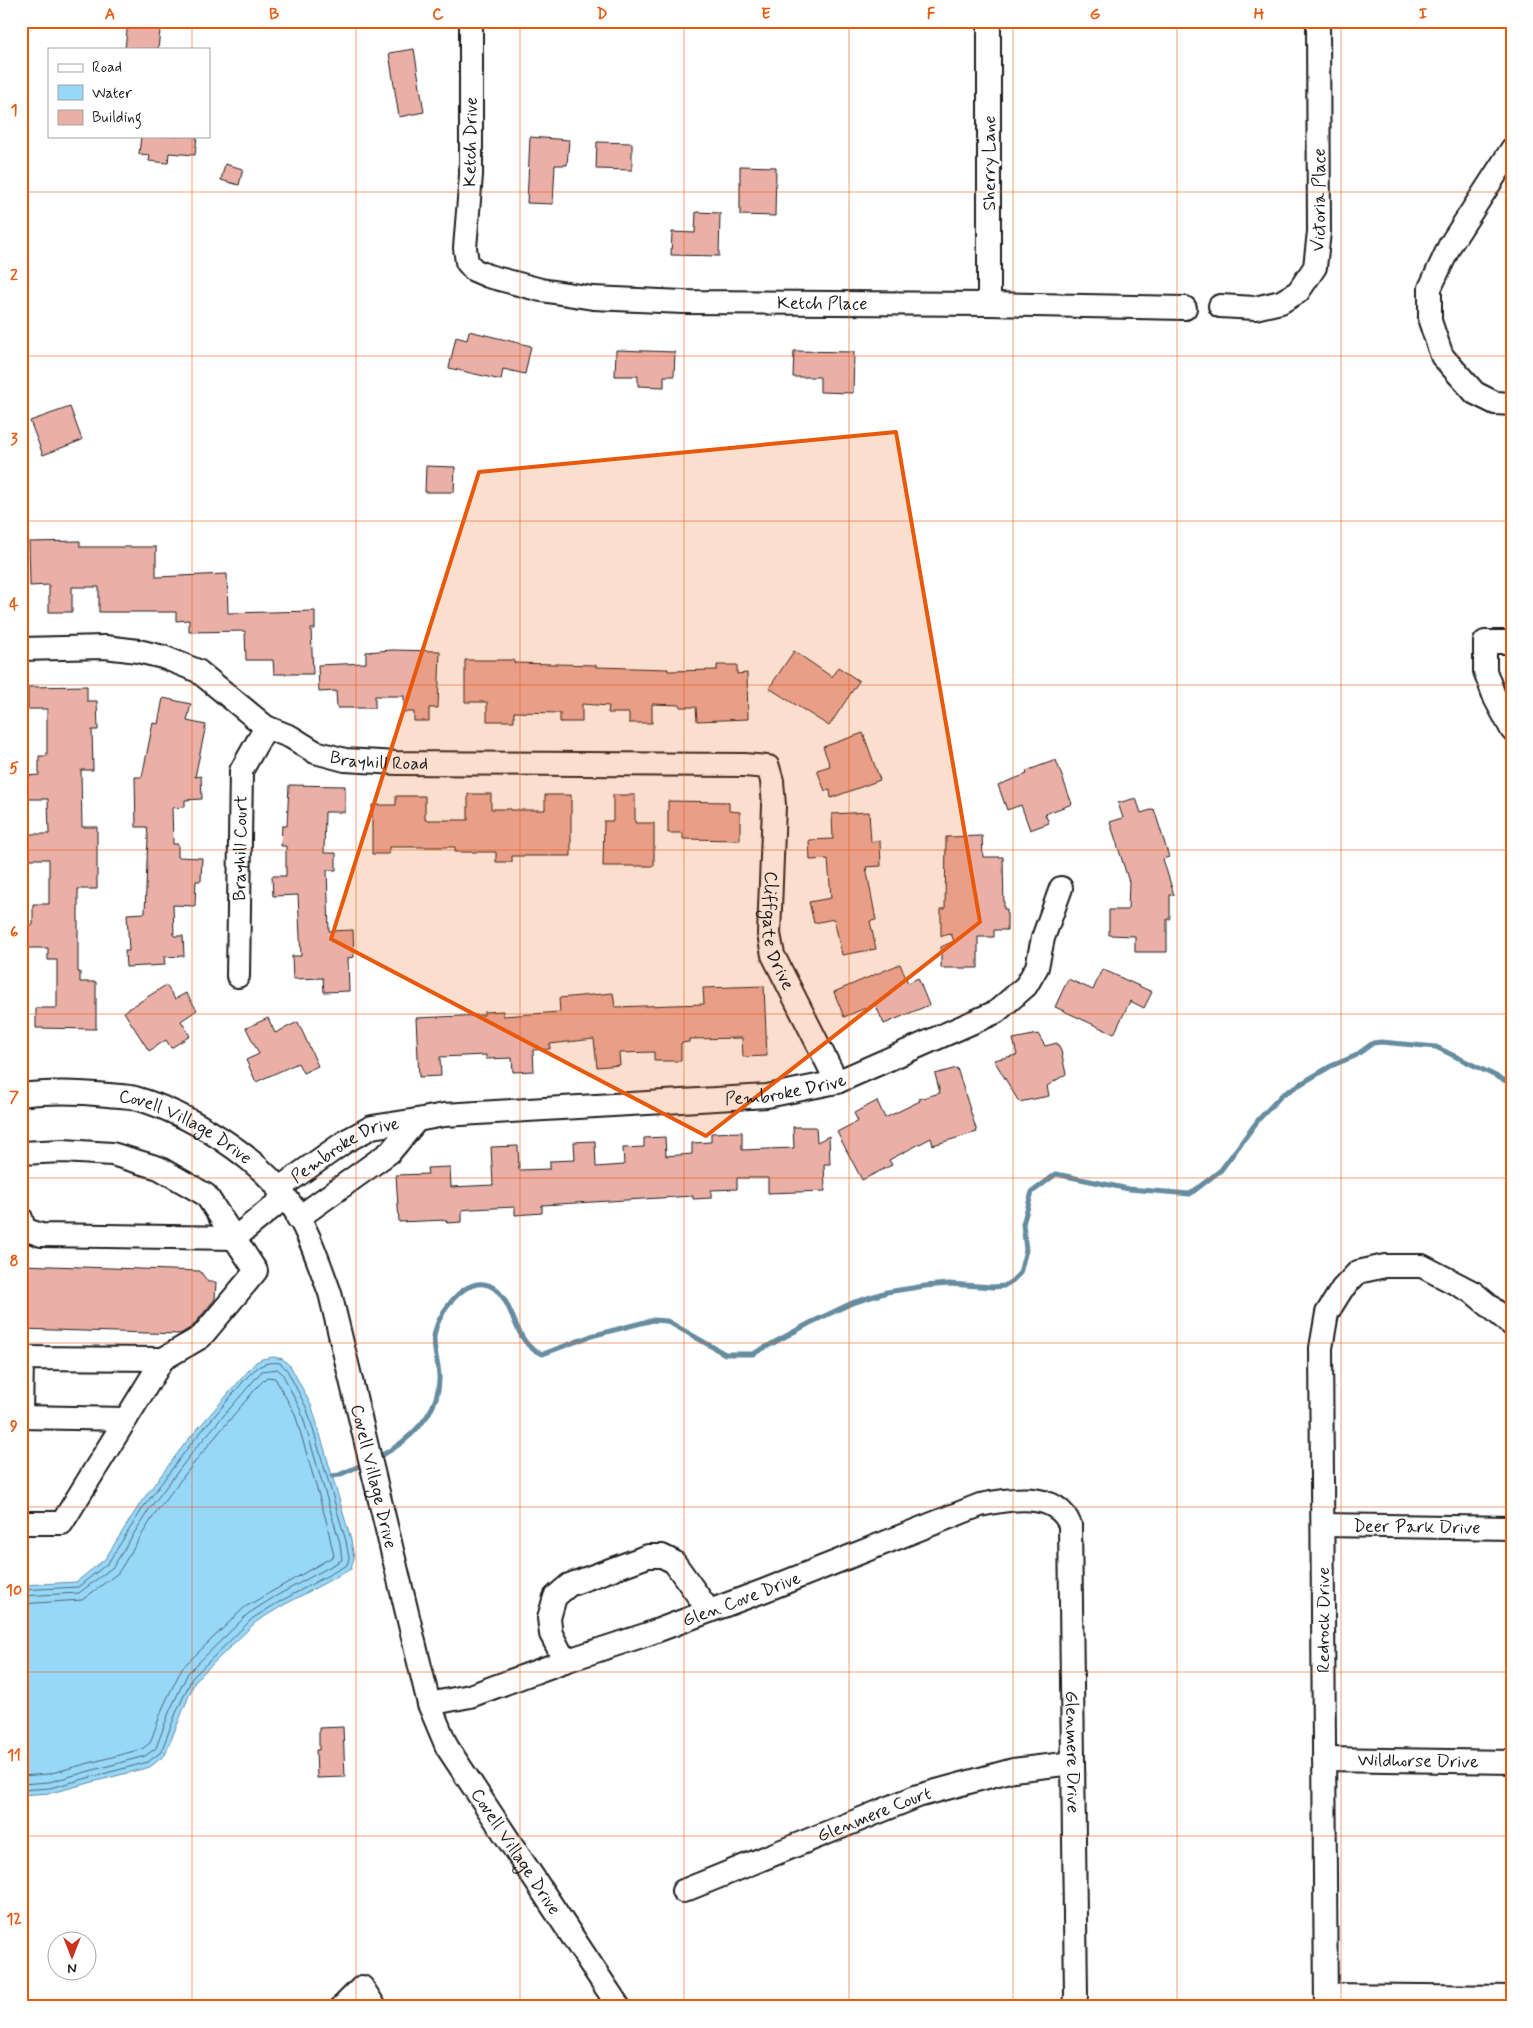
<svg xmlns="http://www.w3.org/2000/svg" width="1533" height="2028" viewBox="0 0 1533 2028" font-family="Mynerve,sans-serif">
	<rect width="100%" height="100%" fill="#fff"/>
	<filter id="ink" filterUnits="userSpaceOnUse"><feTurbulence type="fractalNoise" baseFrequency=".02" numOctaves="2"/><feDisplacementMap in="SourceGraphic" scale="10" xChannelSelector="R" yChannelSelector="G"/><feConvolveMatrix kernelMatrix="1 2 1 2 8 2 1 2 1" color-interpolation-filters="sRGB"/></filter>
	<g filter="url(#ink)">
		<path fill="#97d7f8" stroke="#668ca0" d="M273,1357L283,1359L291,1367L312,1407L351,1540L354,1558L351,1569L282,1606L256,1622L195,1681L165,1755L150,1767L51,1793L21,1795V1585L76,1582L105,1559L141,1502L186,1442L256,1362L262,1359Z"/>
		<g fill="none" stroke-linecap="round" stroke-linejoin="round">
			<g stroke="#4d6774" stroke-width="1">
				<path d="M21,1590L78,1587L108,1563L145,1505L190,1445L248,1376C258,1366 265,1361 280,1363L287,1370L307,1409L346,1541L349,1558L347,1565L279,1602L253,1618L192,1678L176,1713L161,1752L148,1762L50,1788L21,1790"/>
				<path d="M21,1596L79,1593L113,1567L150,1508L195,1449L262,1371L277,1369L282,1373L301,1411L340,1543L342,1560L276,1596L249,1613L188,1673L170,1710L156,1748L145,1756L49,1782L21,1784"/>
				<path d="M21,1604L82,1600L118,1573L156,1512L201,1454L258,1386L267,1377L275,1378L295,1414L326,1520L334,1556L245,1607L182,1668L163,1707L150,1743L142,1749L48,1774L21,1776"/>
			</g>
			<g stroke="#668ca0" stroke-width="5">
				<path d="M376,1458C400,1447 428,1424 436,1398C444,1372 434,1361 434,1338C435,1317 461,1281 484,1284C516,1289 510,1346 543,1354L591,1336L653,1320L667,1321L725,1354H753L810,1323L852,1303L887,1292L925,1286L949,1284L993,1287L1004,1286L1012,1281L1020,1273L1026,1250L1023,1224L1032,1192L1056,1174L1129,1189L1190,1194L1221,1170L1259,1119L1282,1095L1331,1066L1355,1056L1373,1043L1381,1042L1436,1047L1506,1081H1512"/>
				<path d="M332,1476L339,1475L366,1463"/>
			</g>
		</g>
		<g fill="#eab0a7" stroke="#1c1c1c">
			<path d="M128,21H161L158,49H125Z"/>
			<path d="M414,49L424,112L399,117L389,53Z"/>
			<path d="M141,136H197L195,155L169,153L168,163L149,161L150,155L139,154Z"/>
			<path d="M530,137L569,140L567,165H555L553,204L527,203Z"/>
			<path d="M597,142L632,143V170L596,169Z"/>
			<path d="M225,164L243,169L239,185L221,180Z"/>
			<path d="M740,166L776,167L775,216L740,215Z"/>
			<path d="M696,212L720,213L719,256L671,255L672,232L695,233Z"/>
			<path d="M469,331L531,346L525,374L503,369L501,380L449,368L456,337L467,340Z"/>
			<path d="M616,350L675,352L674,376H664V387L638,386V376H615Z"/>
			<path d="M794,351L854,352L853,393L820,392V377H793Z"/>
			<path d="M70,407L82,440L43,455L30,421Z"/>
			<path d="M426,466L455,467L454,492H425Z"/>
			<path d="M80,541V547H156V577L227,574L228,613L315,611V629H311L313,674H274L273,660H246L245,631L189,632V620L176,621V612H99V587H72V612H49V585L30,586L29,542Z"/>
			<path d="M392,650L440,651L438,708H429V721H414V712H404V696H375V708H337L336,691L319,692L318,665L366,663V652Z"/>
			<path d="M794,651L832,677L838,667L859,681L829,726L769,688Z"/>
			<path d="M465,660H514V663L596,665V667L668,669V671L717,670V665H737V674L747,673L748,719L697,721L696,707H680V705L652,704V723H629V713H608L609,706L582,704V722H560V713L514,712V721H487V702H465Z"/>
			<path d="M87,686V701H97L98,730H92L93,770H81L82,827H97V889H78V972H80V982H96V1029L36,1028V1008H57V960H48V948H22V925H33V904H49V859H24V834H49L48,799H24V776L39,775V756H47V709H28V687Z"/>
			<path d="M163,698L191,704L187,721L206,725L195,777L201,776L202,799L185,800V807L172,808L173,844H178V857L202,858L201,881H196L195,906L173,905L174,936H183L184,956L164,957L165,965L126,967L125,951H129L127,914L145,913L148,837L147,827H136L135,777H142L153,723L158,724Z"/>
			<path d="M863,733L880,780L831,798L830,790L825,791L817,770L830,766L823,747Z"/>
			<path d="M1056,760L1072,804L1045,814L1049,823L1030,830L1021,805L1007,810L998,785L1027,774L1026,771Z"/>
			<path d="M289,785L345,786V812H325L324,853H336V870H327L329,931L353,930L354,957L348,958L349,991L324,992L323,978L293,979L292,956H301L298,895L273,896L272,876H286V846H281L282,826H287Z"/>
			<path d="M468,794H491V809H511V810H545V795H571V856H512V862H496V852H455V847H389V854H372V805H396V796H425V820H468Z"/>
			<path d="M613,795H635V823H654V866H603L604,821H613Z"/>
			<path d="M1136,798L1141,813L1154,809L1169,857L1163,859L1174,895H1170V919H1167V952H1135V936L1109,935V910H1128L1129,882L1110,822L1123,818L1118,803Z"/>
			<path d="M668,801L729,802V811L740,812V840L683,839V833H668Z"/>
			<path d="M869,812L871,842L880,841L881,866L866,867L876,920L870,921L876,949L842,955L834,919L814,923L809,902L831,898L828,859L810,860L809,840L833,839L832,814Z"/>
			<path d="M982,836L983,857H1003L1004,909H1007V930H994V937H978V968H941V947L954,941L951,934L941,936V909H945L946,837Z"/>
			<path d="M900,964L908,983L918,978L929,1005L884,1024L875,1004L844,1017L834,992Z"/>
			<path d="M1102,969L1152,992L1144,1008L1130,1001L1114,1034L1055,1007L1068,979L1093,990Z"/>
			<path d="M166,985L175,999L186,993L197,1010L181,1021L190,1036L171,1048L166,1040L149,1051L124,1012Z"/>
			<path d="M764,986L767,1056L743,1057L742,1038L689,1039V1042L681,1043V1061H654V1052L619,1053L620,1065L597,1067L594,1039L550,1044V1049L533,1050L534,1071L513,1072L512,1058L486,1059V1055L440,1057L441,1076L419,1077L416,1018L484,1015V1012L503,1011V1016L560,1012L559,998L613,993L615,1007L704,1004L703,988Z"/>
			<path d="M268,1018L275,1033L298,1022L318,1066L303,1073L298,1063L256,1082L246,1060L259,1054L246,1028Z"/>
			<path d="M1038,1034L1045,1046L1057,1043L1061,1051L1066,1074L1047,1086L1049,1096L1019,1102L994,1060L1017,1055L1013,1039Z"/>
			<path d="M957,1068L977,1132L933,1145L931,1138L889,1160L892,1165L862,1180L837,1132L858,1121L854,1113L877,1101L885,1118L920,1101L919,1099L940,1093L935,1074Z"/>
			<path d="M793,1127H816L817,1142L829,1136L830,1164H824L825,1191L768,1193V1178H737V1189L711,1190V1198L693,1199V1196L542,1205V1213L515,1215V1207L472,1209L462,1210V1222L447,1223L446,1220L399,1222L396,1175L428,1174L427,1168L450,1167L451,1187L493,1185L491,1147L518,1146L519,1170L550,1169V1161L575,1160L574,1142L595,1141L596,1167L624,1165L623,1148L644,1147V1138L665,1137L666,1156L692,1154V1143L711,1142V1133L742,1132V1150L794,1148Z"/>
			<path d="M21,1265L200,1271L208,1282H216L215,1299L192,1327L180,1334L21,1329Z"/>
			<path d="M343,1727L345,1777L317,1778L316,1750H319V1728Z"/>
		</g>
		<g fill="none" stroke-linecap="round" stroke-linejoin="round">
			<g stroke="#1c1c1c" stroke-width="26">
				<g id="minor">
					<path id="s1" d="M471,21V175L465,248L467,262L474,270L488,276L541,290L593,298L683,302L989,304L1185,308"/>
					<path d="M989,21V304"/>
					<path d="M1512,149L1450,245L1430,288V321L1442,356L1475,393L1495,403L1512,404"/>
					<path id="s2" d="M1220,306L1255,308L1281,302L1298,292L1315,267L1319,232L1318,21"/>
					<path d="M1512,642H1485V671L1495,698L1512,730"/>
					<path id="s3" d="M21,649L105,647L138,651L163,657L198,671L266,727L291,737L315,752L345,760L397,763L744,765L768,767L772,781L774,806L769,934L773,955L837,1082"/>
					<path id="s4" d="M238,976L241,771L266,727"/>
					<path id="s5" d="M21,1095C51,1091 79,1092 108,1095C117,1096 127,1096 135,1098C188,1113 256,1155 288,1200C308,1228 318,1261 330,1293L429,1704L447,1747L619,2007"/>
					<path id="s6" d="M417,1120L444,1115L767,1096L837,1082L996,1012L1026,986L1037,967L1043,938L1061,888"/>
					<path d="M21,1153L63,1151L112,1154L159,1168L206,1195L256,1271L201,1337L163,1359L62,1523H21"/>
					<path id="s7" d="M278,1189L346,1141L372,1127L417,1120L390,1152L298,1218"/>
					<path d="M21,1218L24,1229L41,1235L235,1238L285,1197"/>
					<path d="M126,1419L21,1417L22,1358L163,1359"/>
					<path id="s8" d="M1323,1525L1512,1528"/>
					<path d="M565,1661L551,1634L549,1618L555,1597L569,1585L648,1556H662L674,1562L709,1611"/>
					<path id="s9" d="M429,1704L470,1696L565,1661L648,1634L763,1591L980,1505C1009,1499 1056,1490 1070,1525L1076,1995L1075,2007"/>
					<path id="s10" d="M1324,1759L1512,1762"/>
					<path id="s11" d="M683,1891L918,1796L1013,1770L1073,1763"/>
					<path d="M1326,1995L1512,1997"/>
					<path d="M342,2007L362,1987L375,2007"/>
					<path d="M1326,2007L1321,1348L1327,1313L1342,1289L1358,1272L1385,1266H1422L1474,1293L1512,1325"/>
				</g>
			</g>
			<use href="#minor" stroke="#fff" stroke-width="22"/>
		</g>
	</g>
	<path fill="#e8590c" fill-opacity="0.2" stroke="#e8590c" stroke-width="4" stroke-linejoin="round" d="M896,432L980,922L706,1136L331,939L479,472Z"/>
	<path fill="none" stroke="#e8590c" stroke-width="1" stroke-opacity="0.55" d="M192,21V49M356,21V2007M520,21V2007M684,21V2007M849,21V2007M1013,21V2007M1177,21V2007M1341,21V2007M192,136V2007M21,192H1512M21,356H1512M21,521H1512M21,685H1512M21,850H1512M21,1014H1512M21,1178H1512M21,1343H1512M21,1507H1512M21,1672H1512M21,1836H1512"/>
	<g text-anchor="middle" stroke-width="5" stroke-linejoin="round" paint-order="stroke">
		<g font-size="18" fill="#1c1c1c" stroke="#fff">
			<text transform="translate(470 142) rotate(-89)" y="6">Ketch Drive</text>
			<text transform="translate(989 163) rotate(-90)" y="6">Sherry Lane</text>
			<text dy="6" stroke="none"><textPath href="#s2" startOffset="179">Victoria Place</textPath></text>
			<text dy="6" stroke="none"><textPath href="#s1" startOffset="604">Ketch Place</textPath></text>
			<text dy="6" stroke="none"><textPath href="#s3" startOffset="389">Brayhill Road</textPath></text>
			<text dy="6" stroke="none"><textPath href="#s4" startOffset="128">Brayhill Court</textPath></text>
			<text dy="6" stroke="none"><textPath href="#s3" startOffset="944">Cliffgate Drive</textPath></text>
			<text dy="6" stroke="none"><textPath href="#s6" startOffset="370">Pembroke Drive</textPath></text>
			<text dy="6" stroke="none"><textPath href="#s5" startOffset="172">Covell Village Drive</textPath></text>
			<text dy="6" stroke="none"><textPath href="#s7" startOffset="79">Pembroke Drive</textPath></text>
			<text dy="6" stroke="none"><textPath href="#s5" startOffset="592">Covell Village Drive</textPath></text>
			<text dy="6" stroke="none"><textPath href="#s8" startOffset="94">Deer Park Drive</textPath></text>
			<text dy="6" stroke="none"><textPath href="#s9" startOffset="330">Glen Cove Drive</textPath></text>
			<text transform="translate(1323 1620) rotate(-90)" y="6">Redrock Drive</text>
			<text dy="6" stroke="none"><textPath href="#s9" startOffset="914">Glenmere Drive</textPath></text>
			<text dy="6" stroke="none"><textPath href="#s10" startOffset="94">Wildhorse Drive</textPath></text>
			<text dy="6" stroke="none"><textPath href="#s11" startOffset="206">Glenmere Court</textPath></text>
			<text dy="6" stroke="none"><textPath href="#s5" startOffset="998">Covell Village Drive</textPath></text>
		</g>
	</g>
	<rect width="1533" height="2028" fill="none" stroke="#fff" stroke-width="55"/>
	<rect x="48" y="48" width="162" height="90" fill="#ffffff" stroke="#a4a4a4"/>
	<rect x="58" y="64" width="25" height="8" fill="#ffffff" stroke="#a4a4a4"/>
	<text x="92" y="72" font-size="15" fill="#1c1c1c">Road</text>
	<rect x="58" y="85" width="25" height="15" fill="#97d7f8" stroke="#a4a4a4"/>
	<text x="92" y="98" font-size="15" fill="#1c1c1c">Water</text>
	<rect x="58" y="110" width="25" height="15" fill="#eab0a7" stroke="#a4a4a4"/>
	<text x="92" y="122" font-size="15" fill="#1c1c1c">Building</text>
	<g transform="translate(72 1956) rotate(180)"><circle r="24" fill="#ffffff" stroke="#a4a4a4"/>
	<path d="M0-4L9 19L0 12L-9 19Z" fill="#c8321e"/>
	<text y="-8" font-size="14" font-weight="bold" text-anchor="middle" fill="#1c1c1c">N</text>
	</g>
	<rect x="28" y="28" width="1478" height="1972" fill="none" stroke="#e8590c" stroke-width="2"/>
	<g font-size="16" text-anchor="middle" font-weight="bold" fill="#e8590c">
		<text x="110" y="19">A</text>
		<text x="274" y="19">B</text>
		<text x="438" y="19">C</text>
		<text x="602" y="19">D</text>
		<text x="766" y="19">E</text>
		<text x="931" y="19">F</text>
		<text x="1095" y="19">G</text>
		<text x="1259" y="19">H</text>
		<text x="1423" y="19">I</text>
		<text x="14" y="115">1</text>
		<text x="14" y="280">2</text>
		<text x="14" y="444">3</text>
		<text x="14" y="609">4</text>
		<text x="14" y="773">5</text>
		<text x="14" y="937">6</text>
		<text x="14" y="1102">7</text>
		<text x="14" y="1266">8</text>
		<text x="14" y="1431">9</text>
		<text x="14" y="1595">10</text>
		<text x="14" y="1760">11</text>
		<text x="14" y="1924">12</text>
	</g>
</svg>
